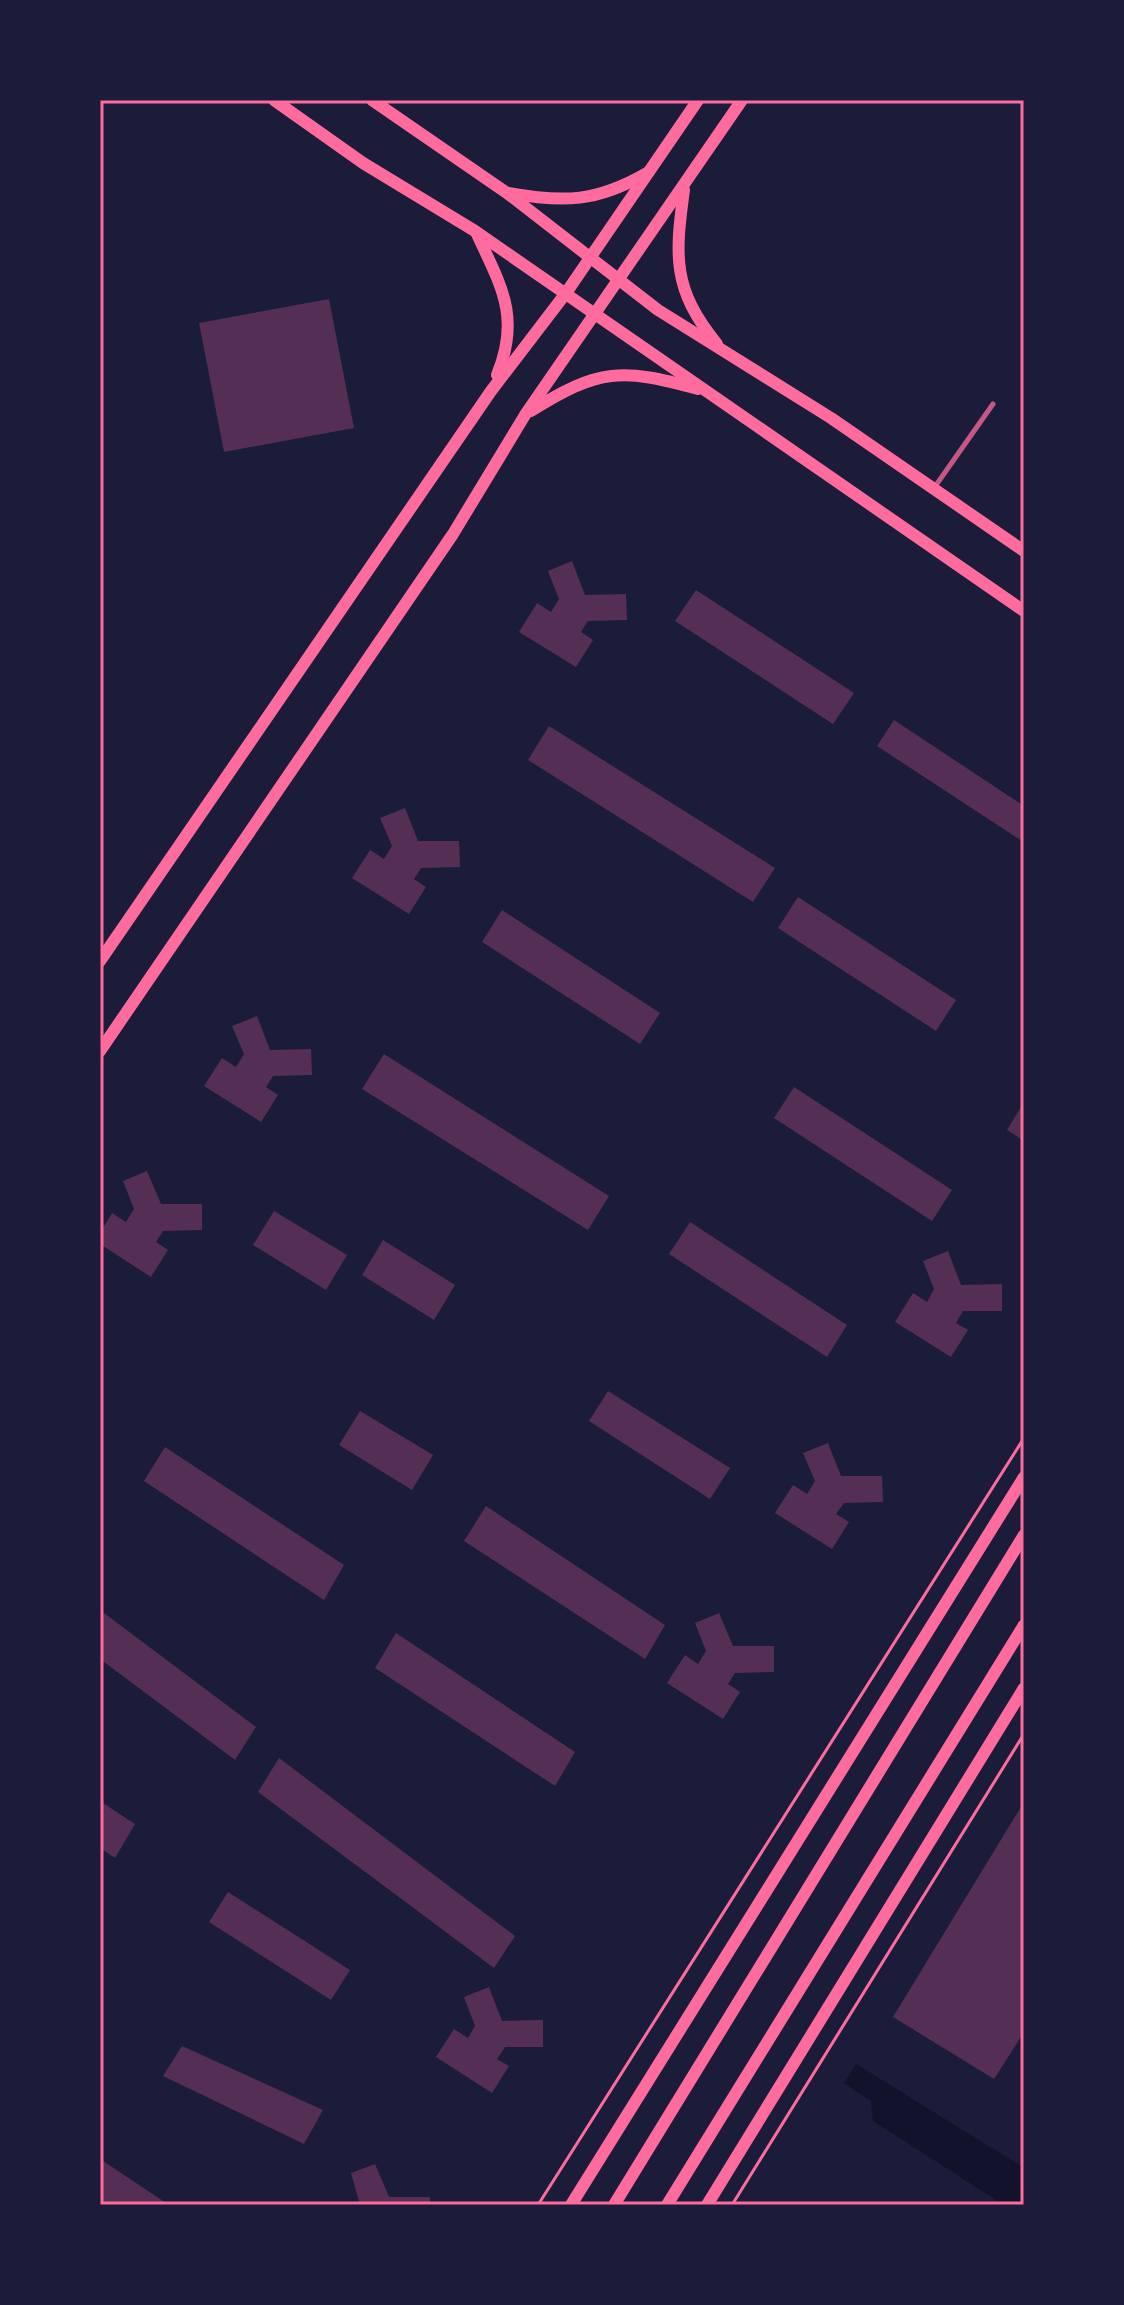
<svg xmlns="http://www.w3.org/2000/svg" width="1124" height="2305" viewBox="0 0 1124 2305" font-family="Raleway,sans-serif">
	<rect width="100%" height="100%" fill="#1b1b3a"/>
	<path fill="#12122b" d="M856,2064L1024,2168V2205H1004L873,2121L871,2101L844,2083Z"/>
	<g fill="#542f53">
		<path d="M329,299L354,428L224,452L199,323Z"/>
		<path d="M572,561L585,595L626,594L627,620L588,621L581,632L593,640L576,667L519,632L537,603L551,612L559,599L548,571Z"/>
		<path d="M696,590L854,693L833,724L675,621Z"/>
		<path d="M894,720L1024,806L1022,841L877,746Z"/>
		<path d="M549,726L775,868L753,902L528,760Z"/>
		<path d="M405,808L418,841H459L460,867L421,868L414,879L426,887L409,914L352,878L370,850L384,859L392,846L380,818Z"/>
		<path d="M798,897L956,1000L936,1031L778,928Z"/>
		<path d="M502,910L660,1013L640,1044L482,942Z"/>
		<path d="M257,1016L270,1050L311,1049L312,1075L273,1076L266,1087L278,1095L261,1122L204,1086L222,1058L236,1067L244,1054L232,1026Z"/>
		<path d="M384,1054L609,1196L588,1230L362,1089Z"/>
		<path d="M794,1087L952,1190L932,1221L774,1118Z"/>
		<path d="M1024,1102V1141L1007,1130Z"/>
		<path d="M147,1171L161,1204H202V1230L163,1231L156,1242L168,1250L151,1277L100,1244V1233L112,1213L126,1222L134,1209L123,1181Z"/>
		<path d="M274,1211L347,1255L326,1290L253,1245Z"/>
		<path d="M690,1222L847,1325L827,1357L669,1254Z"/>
		<path d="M383,1240L455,1285L434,1320L362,1275Z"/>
		<path d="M948,1251L961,1285L1002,1284V1311H963L956,1323L968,1330L951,1357L895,1322L913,1293L927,1302L934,1289L923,1261Z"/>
		<path d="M608,1391L730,1468L710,1499L589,1421Z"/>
		<path d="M360,1411L433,1455L412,1490L339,1445Z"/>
		<path d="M828,1443L841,1476H882L883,1502L844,1503L836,1514L849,1522L832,1549L775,1513L793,1485L807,1494L815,1481L803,1453Z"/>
		<path d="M165,1447L344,1565L324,1600L144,1481Z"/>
		<path d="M486,1506L665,1625L645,1659L464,1541Z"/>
		<path d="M100,1610L256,1727L235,1760L100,1659Z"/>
		<path d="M719,1613L733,1646H774V1672L735,1673L728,1684L740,1692L723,1719L667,1683L685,1655L698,1664L706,1651L695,1623Z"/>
		<path d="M396,1633L575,1752L555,1786L375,1668Z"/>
		<path d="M279,1758L515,1936L494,1968L258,1792Z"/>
		<path d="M100,1801L135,1824L115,1858L100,1848Z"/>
		<path d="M1024,1802V2032L994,2079L893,2017Z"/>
		<path d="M228,1892L350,1970L331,2000L209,1922Z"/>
		<path d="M489,1987L502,2021L543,2020V2047H505L497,2059L509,2066L492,2093L436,2057L454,2029L468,2038L475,2026L464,1997Z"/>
		<path d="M182,2046L323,2110L304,2144L163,2076Z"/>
		<path d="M100,2159L169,2205H100Z"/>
		<path d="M375,2164L389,2197H430V2205H360L351,2173Z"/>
	</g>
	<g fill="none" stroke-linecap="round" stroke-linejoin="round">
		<g stroke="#ff6b9d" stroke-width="3">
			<path d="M538,2205L1024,1438"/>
			<path d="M732,2205L1024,1734"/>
		</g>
		<path stroke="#c65784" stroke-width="5" d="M934,488L993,404"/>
		<g stroke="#ff6b9d" stroke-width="12">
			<path d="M274,100L363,163L475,231L1024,611"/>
			<path d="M372,100L507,193L658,310L831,418L1024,551"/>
			<path d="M684,190C675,256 672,289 717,344"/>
			<path d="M508,193C564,203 597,202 647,173"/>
			<path d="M477,234C501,286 521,317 497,375"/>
			<path d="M531,411C599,368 622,368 698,389"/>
			<path d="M100,961L491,391L566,293L698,100"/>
			<path d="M100,1051L453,534L525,415L742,100"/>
			<path d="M571,2205L1024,1477"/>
			<path d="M614,2205L1024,1535"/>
			<path d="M667,2205L1024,1625"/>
			<path d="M707,2205L1024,1688"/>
		</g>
	</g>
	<rect width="1124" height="2305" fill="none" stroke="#1b1b3a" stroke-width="204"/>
	<rect x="102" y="102" width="920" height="2101" fill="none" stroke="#ff6b9d" stroke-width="3"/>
</svg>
